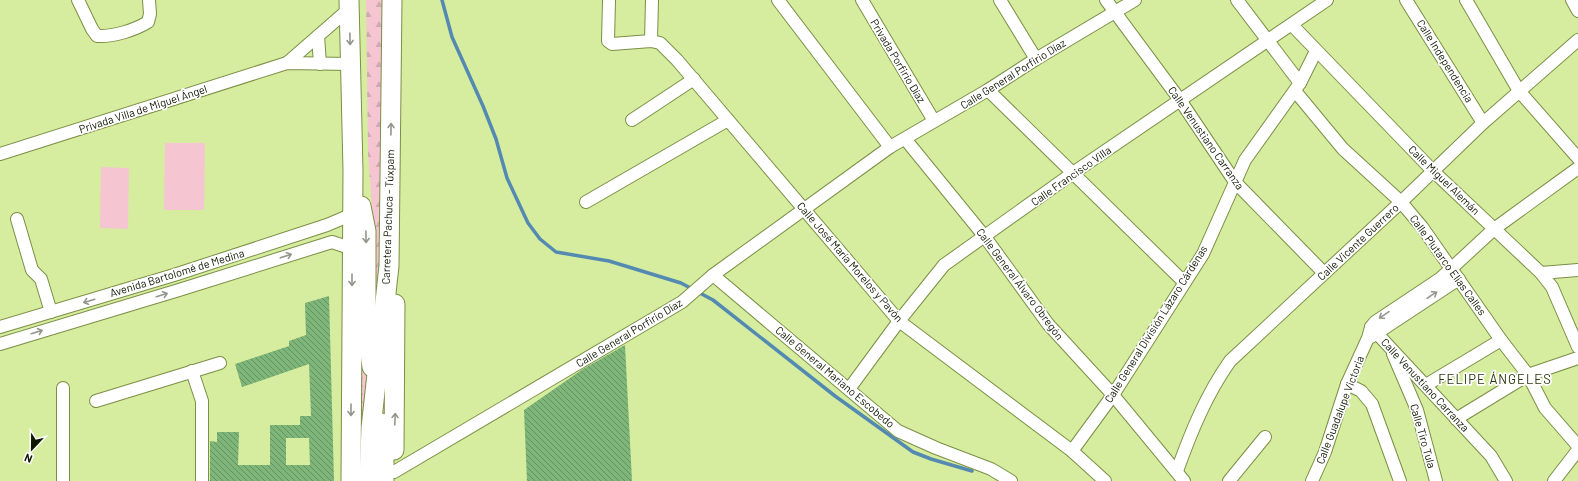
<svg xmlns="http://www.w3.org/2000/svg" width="1578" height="481" viewBox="0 0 1578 481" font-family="Barlow,sans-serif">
	<defs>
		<pattern id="forest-firs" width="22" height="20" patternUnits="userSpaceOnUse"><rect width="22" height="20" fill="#f5c6d1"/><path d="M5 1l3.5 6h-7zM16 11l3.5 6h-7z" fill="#d1a9b2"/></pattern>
		<pattern id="garden-dots" width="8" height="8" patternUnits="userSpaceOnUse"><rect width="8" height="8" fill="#f5c6d1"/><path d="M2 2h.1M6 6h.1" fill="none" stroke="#d1a9b2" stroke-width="1.8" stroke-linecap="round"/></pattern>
		<pattern id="building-back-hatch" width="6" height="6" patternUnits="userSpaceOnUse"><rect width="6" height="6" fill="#7eb578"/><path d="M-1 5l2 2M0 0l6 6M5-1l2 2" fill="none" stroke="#669260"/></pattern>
	</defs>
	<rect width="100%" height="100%" fill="#d6eda0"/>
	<path fill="url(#forest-firs)" d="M366,0H384L378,322L375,325L373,222L368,153Z"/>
	<g fill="#f5c6d1">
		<path d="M165,143H205L204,210H164Z"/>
		<path d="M101,167L129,168L128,229L100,228Z"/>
	</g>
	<path fill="url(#garden-dots)" d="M360,340L370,390L361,472Z"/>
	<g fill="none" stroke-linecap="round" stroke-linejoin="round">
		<path stroke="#548ab2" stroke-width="3.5" d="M442,0L452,37L483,106L496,139L507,178L528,223L540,239L556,252L609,261L681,283L713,300L835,396L913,452L931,459L972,471"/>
	</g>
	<g fill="url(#building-back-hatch)" fill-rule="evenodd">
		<path d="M329,296L334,481H210V441L217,442V432H239L238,465H270V425H300V416H311L309,364L242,387L235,364L289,346V341L306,335L305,303ZM286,438H309L310,465H286Z"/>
		<path d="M625,345L632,481H527L524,410L583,369Z"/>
	</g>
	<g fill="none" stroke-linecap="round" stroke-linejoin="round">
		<g stroke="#7b8f45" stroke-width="14">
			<g id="street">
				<path d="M78,0L92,29L97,36C113,37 135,30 148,22L150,14L149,0"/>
				<path d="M609,0L608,41L612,44L651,41L660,43L677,60L899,321L1072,451L1105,481"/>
				<path d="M778,0L890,147"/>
				<path d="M862,0L934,121"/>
				<path d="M1000,0L1036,59"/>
				<path d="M1106,0L1180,100L1235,182L1324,273"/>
				<path d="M1237,0L1300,83"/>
				<path d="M1406,0L1483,123"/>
				<path d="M1466,0L1519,91L1578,158"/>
				<path d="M1572,0L1578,11"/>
				<path d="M1292,25L1433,171L1541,273L1552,287L1578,347"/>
				<path d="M318,36L320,64"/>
				<path d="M651,41L652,0"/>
				<path d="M287,63L349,9"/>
				<path d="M988,90L1184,282"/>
				<path d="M1295,91L1343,149L1401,202L1422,227L1501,340L1528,375L1545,408L1578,446"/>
				<path d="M632,120L694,79"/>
				<path d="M906,140L985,237L1048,324L1113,395L1184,481"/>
				<path d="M0,154L287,63L350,64"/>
				<path d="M586,202L728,120"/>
				<path d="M17,219L32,270L41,279L51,312"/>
				<path d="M1541,273L1578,270"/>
				<path d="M713,275L898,431L936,448L991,469L1011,481"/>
				<path d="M0,327L174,275L327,225L353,214"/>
				<path d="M1371,327L1491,456L1506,481"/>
				<path d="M1371,337L1459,279"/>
				<path d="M0,344L179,290L332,242L353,249"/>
				<path d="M1393,354L1417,410L1436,481"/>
				<path d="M192,371L202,401V481"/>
				<path d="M1347,384L1361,391L1372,404L1400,481"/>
				<path d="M1426,385L1501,340"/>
				<path d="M63,388V481"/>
				<path d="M849,389L899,321L944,265L1073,173L1327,0"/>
				<path d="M96,401L220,363"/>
				<path d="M1456,419L1528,375L1578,358"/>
				<path d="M1072,451L1113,395L1203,254L1245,160L1300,83L1316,51"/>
				<path d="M1177,471C1191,432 1206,395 1230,361L1401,202L1483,123L1578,40"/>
				<path d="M394,472L682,302L713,275L890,147L988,90L1036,59L1135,0"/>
				<path d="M1229,481L1265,437"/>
				<path d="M1312,481L1325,452L1347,384L1368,338L1371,327L1375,322L1441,278L1494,229L1578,168"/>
				<path d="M1554,481L1578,450"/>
			</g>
		</g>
		<g stroke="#7b8f45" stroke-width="21">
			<g id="primary">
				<path d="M349,0L353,171L351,481"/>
				<path d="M361,206L366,231V325L372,367"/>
				<path d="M381,423L384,458V481"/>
				<path d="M394,450L395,304"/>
				<path d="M369,481L371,428L389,266L392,0"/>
			</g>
		</g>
		<use href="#street" stroke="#fff" stroke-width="12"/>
		<use href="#primary" stroke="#fff" stroke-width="19"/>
	</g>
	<defs><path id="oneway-shaft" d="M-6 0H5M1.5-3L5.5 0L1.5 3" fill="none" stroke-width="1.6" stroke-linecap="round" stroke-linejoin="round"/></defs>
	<g stroke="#93968c">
		<use href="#oneway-shaft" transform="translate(350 39) rotate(89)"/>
		<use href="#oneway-shaft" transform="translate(391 129) rotate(-89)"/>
		<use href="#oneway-shaft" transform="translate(366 237) rotate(89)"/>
		<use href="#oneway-shaft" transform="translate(286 256) rotate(-18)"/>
		<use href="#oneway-shaft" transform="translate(352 280) rotate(90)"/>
		<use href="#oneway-shaft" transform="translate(162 295) rotate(-17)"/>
		<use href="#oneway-shaft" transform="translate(1432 295) rotate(-34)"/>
		<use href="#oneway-shaft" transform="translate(89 301) rotate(163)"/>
		<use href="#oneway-shaft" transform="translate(1384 315) rotate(146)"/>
		<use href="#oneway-shaft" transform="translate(37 332) rotate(-17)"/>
		<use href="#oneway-shaft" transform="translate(351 410) rotate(90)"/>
		<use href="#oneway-shaft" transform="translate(395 419) rotate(-88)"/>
	</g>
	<g text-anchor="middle" stroke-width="3.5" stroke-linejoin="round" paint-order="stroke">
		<g font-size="11" fill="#0f1600" stroke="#fff">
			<text transform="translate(898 61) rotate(59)" y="4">Privada Porfirio Díaz</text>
			<text transform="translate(1445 61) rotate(58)" y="4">Calle Independencia</text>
			<text transform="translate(1013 74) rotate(-32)" y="4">Calle General Porfirio Díaz</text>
			<text transform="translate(143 109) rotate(-18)" y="4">Privada Villa de Miguel Ángel</text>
			<text transform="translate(1206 138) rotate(55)" y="4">Calle Venustiano Carranza</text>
			<text transform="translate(1071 176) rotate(-35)" y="4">Calle Francisco Villa</text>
			<text transform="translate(1444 180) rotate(44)" y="4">Calle Miguel Alemán</text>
			<text transform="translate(388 217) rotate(-88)" y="4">Carretera Pachuca - Túxpam</text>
			<text transform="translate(1358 242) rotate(-43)" y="4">Calle Vicente Guerrero</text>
			<text transform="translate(850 262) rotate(49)" y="4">Calle José María Morelos y Pavón</text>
			<text transform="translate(1448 265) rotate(54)" y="4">Calle Plutarco Elías Calles</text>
			<text transform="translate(177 273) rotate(-17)" y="4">Avenida Bartolomé de Medina</text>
			<text transform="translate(1020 284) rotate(53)" y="4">Calle General Álvaro Obregón</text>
			<text transform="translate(1156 324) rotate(-58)" y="4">Calle General División Lázaro Cárdenas</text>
			<text transform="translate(629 333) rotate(-31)" y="4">Calle General Porfirio Díaz</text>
			<text transform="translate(835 377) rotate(40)" y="4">Calle General Mariano Escobedo</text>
			<text transform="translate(1425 385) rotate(47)" y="4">Calle Venustiano Carranza</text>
			<text transform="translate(1340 410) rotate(-69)" y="4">Calle Guadalupe Victoria</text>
			<text transform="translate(1423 436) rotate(74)" y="4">Calle Tiro Tula</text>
		</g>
		<g font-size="13" letter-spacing="1" fill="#2c360f" stroke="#fff">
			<text x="1495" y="384">FELIPE ÁNGELES</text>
		</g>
	</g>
	<g transform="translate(32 449) rotate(202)" stroke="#ffffff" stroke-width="3" paint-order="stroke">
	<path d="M0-3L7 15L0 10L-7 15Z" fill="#0f1600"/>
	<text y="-6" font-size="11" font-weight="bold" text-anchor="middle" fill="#0f1600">N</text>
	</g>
</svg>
